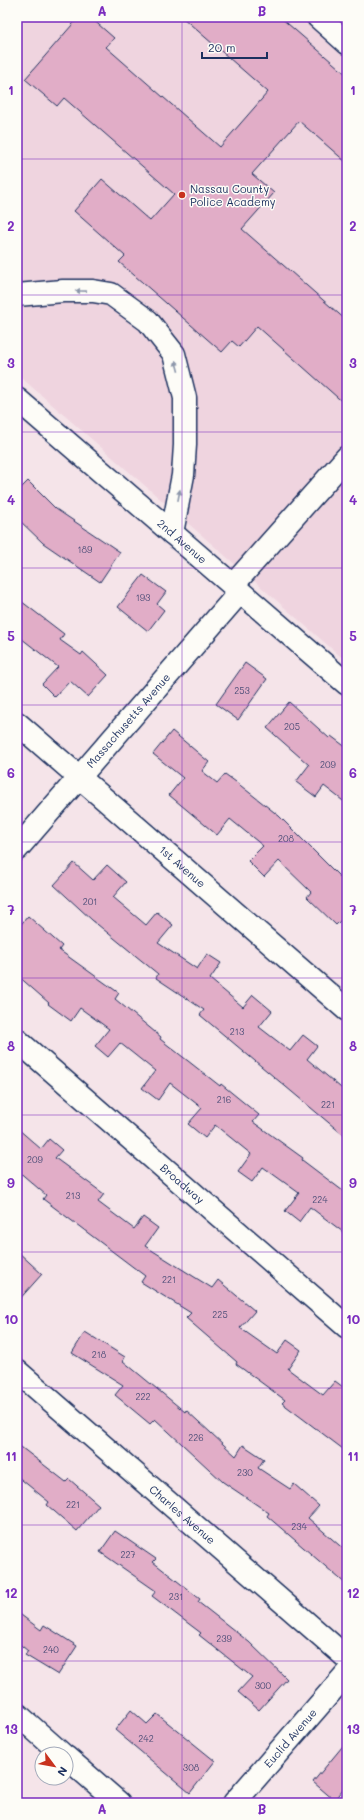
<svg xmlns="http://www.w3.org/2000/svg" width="364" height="1820" viewBox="0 0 364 1820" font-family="Mali,sans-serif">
	<rect width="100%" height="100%" fill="#f5e4e9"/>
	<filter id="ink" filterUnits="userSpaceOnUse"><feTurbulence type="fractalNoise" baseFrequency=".025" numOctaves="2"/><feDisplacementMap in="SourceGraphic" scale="8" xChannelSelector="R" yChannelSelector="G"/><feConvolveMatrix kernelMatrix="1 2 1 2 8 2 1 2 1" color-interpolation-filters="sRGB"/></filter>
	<g filter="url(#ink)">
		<path fill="#efd4df" d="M17,17H347V662L17,374Z"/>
		<g fill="#e1adc7" stroke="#1b2f5e">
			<path d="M79,17H90L114,38L106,47L220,147L268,92L182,17H280L347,75V163L299,121L252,174L274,193L242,229L347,321V406L257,326L239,347L232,341L222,352L119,262L125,256L74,211L102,179L150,221L174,194L64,98L57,106L25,79Z"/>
			<path d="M28,481L56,509L120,552L100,582L43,543L17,518V492Z"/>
			<path d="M143,575L166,592L157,604L164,610L148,631L118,607Z"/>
			<path d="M17,598L64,634L60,640L81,655L83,652L108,675L88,697L70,681L55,697L42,684L58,667L17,635Z"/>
			<path d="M245,663L267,679L238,720L216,704Z"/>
			<path d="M289,702L329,738L331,736L347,748V804L324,786L316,797L296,782L309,765L267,728Z"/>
			<path d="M172,731L209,762L202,771L217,783L225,774L236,782L279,816L347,884V914L336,925L307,897L311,892L279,861L264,877L248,861L263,846L230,819L217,835L169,795L183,778L153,754Z"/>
			<path d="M74,863L93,880L107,865L126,882L113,897L146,925L157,912L173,925L158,943L197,969L207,954L221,963L210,979L243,1007L253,995L272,1011L259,1027L290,1051L303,1035L317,1046L307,1059L347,1093V1138L200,1015L204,1010L156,978L158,974L92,920L54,885Z"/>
			<path d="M28,916L62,946L59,950L119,993L115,999L161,1037L160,1039L220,1086L221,1084L259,1115L253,1122L303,1158L302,1160L347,1194V1235L310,1207L299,1222L285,1211L299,1193L263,1167L252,1182L238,1172L251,1154L215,1125L205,1138L188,1124L202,1108L170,1083L158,1100L142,1088L155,1071L120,1043L108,1057L95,1046L109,1029L80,1008L71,1021L48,1004L49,1003L17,975V929Z"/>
			<path d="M17,1128L41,1149L49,1139L62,1150L55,1158L104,1194L98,1202L134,1229L143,1217L158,1228L145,1246L212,1288L218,1280L255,1311L240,1328L277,1354L287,1340L301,1350L288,1369L323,1395L335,1381L347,1390V1452L282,1403L285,1400L236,1364L237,1362L186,1318L191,1313L141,1282L145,1276L43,1199L46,1195L17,1170Z"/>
			<path d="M17,1251L42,1274L17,1302Z"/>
			<path d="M85,1332L125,1357L123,1361L185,1412L186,1410L236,1456L243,1445L264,1459L258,1468L290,1489L294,1484L319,1506L308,1518L347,1552V1585L267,1516L269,1513L223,1482L155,1419L150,1424L115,1395L123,1385L72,1353Z"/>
			<path d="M17,1444L66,1482L69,1479L99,1505L77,1531L47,1505L49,1502L17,1476Z"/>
			<path d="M115,1531L156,1559L153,1562L200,1599L198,1602L249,1642L287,1679L259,1710L238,1692L252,1677L199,1635L201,1633L152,1596L156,1591L100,1552Z"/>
			<path d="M17,1612L41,1630L44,1625L77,1646L58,1675L25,1655L28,1651L17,1642Z"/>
			<path d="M131,1710L147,1724L157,1714L215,1761L190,1793L115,1730Z"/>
			<path d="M347,1741V1784L334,1800L313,1782Z"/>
		</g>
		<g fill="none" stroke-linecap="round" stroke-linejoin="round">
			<g stroke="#1b2f5e" stroke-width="25">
				<g id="minor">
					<path d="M318,17L347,43"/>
					<path d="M17,295L63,291H93L111,294L148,321L174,354L185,398V445L183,475L172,533"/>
					<path id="s1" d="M17,399L347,684"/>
					<path d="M233,585L347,457"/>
					<path id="s2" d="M17,723L347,1010"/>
					<path id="s3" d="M17,849L240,592"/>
					<path id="s4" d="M17,1040L347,1327"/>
					<path id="s5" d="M17,1371L347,1658"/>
					<path d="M17,1714L62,1754"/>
					<path d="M66,1757L119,1803"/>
					<path id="s6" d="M234,1803L347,1673"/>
				</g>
			</g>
			<use href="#minor" stroke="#fdfcf7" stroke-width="22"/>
		</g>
		<defs><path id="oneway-solid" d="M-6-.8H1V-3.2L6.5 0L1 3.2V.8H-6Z"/></defs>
		<g fill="#8c96aa">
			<use href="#oneway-solid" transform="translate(81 291) rotate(-179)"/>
			<use href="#oneway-solid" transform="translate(177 366) rotate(-105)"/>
			<use href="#oneway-solid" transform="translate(179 495) rotate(-79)"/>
		</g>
	</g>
	<path fill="none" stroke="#7b2cbf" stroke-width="1" stroke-opacity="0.55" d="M182,17V1803M17,159H347M17,295H347M17,432H347M17,568H347M17,705H347M17,842H347M17,978H347M17,1115H347M17,1252H347M17,1388H347M17,1525H347M17,1661H347"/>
	<circle fill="#c8321e" stroke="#fdfcf7" stroke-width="1.5" cx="182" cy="195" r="4"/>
	<g text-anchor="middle" stroke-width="3" stroke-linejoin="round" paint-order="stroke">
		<g font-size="9" fill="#4c4e78">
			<text x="85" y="553">189</text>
			<text x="143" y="601">193</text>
			<text x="242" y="694">253</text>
			<text x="292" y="730">205</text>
			<text x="328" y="768">209</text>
			<text x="286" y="842">208</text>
			<text x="90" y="905">201</text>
			<text x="237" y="1035">213</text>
			<text x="224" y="1103">216</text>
			<text x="328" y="1108">221</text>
			<text x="35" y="1163">209</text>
			<text x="73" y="1199">213</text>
			<text x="320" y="1203">224</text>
			<text x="169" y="1283">221</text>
			<text x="220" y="1318">225</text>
			<text x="99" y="1358">218</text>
			<text x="143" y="1400">222</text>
			<text x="196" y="1441">226</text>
			<text x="245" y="1476">230</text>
			<text x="73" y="1508">221</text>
			<text x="299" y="1530">234</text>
			<text x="128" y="1558">227</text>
			<text x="176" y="1600">231</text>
			<text x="224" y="1642">239</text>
			<text x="51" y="1653">240</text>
			<text x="263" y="1689">300</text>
			<text x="146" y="1742">242</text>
			<text x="191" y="1771">308</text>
		</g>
		<g font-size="11" fill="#1b2f5e" stroke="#fdfcf7" text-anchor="start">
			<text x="190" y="193">Nassau County<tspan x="190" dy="13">Police Academy</tspan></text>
		</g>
		<g font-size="11" fill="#1b2f5e" stroke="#fdfcf7">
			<text dy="4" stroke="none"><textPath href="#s1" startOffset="218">2nd Avenue</textPath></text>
			<text dy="4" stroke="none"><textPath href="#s3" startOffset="170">Massachusetts Avenue</textPath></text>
			<text dy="4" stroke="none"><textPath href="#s2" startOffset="219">1st Avenue</textPath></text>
			<text dy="4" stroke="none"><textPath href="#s4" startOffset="219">Broadway</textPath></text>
			<text dy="4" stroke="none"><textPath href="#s5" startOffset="219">Charles Avenue</textPath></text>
			<text dy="4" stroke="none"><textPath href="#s6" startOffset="86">Euclid Avenue</textPath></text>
		</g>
	</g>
	<rect width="364" height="1820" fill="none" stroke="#fdfcf7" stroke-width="44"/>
	<g transform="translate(54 1766) rotate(122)"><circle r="19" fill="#fdfcf7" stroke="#a3aaba"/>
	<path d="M0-3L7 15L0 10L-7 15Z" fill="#c8321e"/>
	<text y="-6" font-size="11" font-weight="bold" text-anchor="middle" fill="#1b2f5e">N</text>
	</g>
	<path d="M202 52v6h65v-6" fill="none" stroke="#1b2f5e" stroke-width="2"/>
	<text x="208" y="52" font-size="12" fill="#1b2f5e" stroke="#fdfcf7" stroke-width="3" paint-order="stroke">20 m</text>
	<rect x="22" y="22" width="320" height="1776" fill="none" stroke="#7b2cbf" stroke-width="1.5"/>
	<g font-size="13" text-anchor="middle" font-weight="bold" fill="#7b2cbf">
		<text x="102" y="16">A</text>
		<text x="262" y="16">B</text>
		<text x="11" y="95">1</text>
		<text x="353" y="95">1</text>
		<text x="11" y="231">2</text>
		<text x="353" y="231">2</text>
		<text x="11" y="368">3</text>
		<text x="353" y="368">3</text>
		<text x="11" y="505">4</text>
		<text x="353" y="505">4</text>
		<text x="11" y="641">5</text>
		<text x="353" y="641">5</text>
		<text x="11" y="778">6</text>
		<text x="353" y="778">6</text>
		<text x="11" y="915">7</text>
		<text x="353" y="915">7</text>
		<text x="11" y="1051">8</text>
		<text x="353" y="1051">8</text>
		<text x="11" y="1188">9</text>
		<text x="353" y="1188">9</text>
		<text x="11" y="1324">10</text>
		<text x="353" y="1324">10</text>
		<text x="11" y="1461">11</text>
		<text x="353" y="1461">11</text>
		<text x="11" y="1598">12</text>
		<text x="353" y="1598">12</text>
		<text x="11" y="1734">13</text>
		<text x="353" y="1734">13</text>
		<text x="102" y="1814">A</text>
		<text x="262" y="1814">B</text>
	</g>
</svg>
